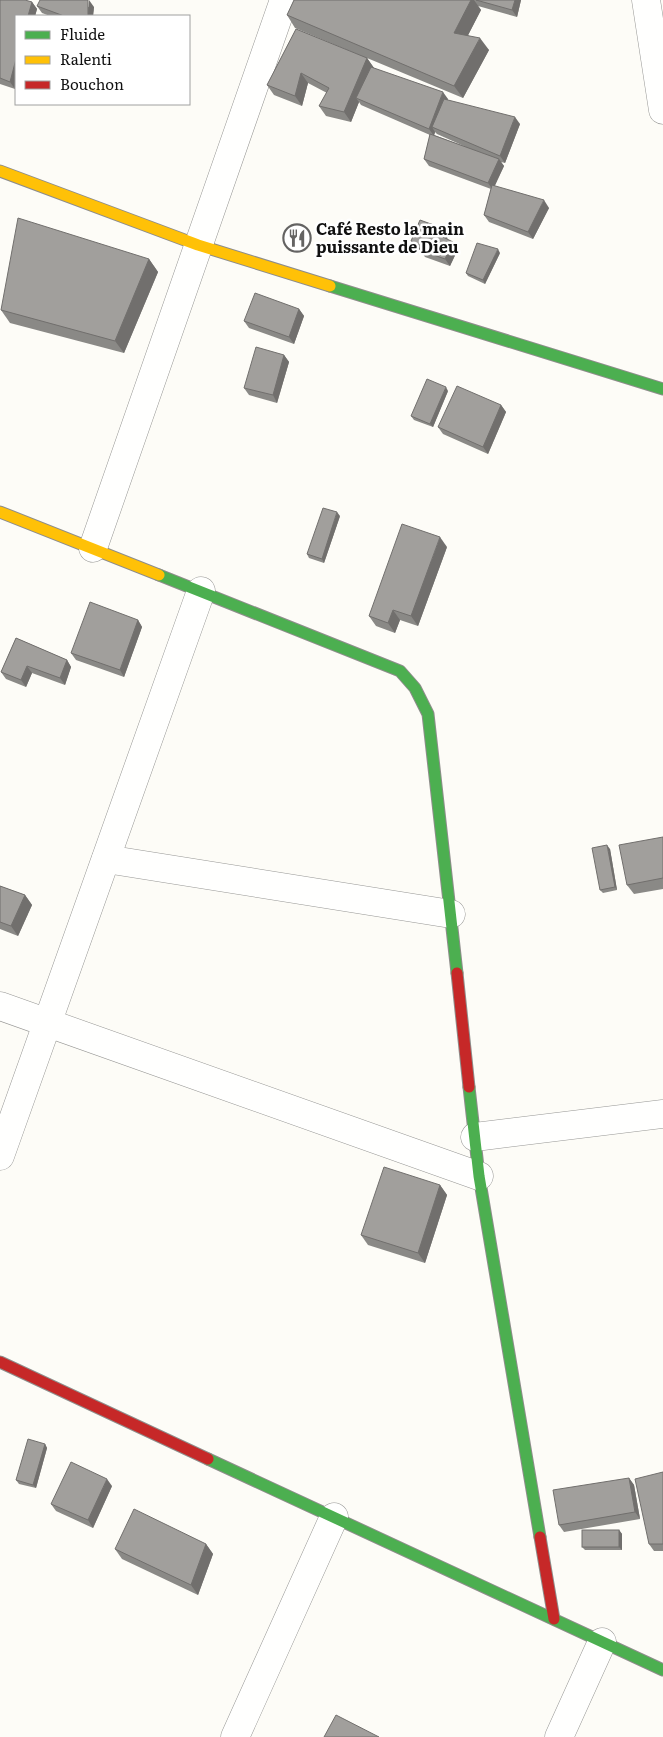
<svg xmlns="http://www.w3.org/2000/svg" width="663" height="1737" viewBox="0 0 663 1737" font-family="Literata,serif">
	<rect width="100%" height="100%" fill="#fdfcf7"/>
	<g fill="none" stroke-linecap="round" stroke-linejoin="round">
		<g stroke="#979795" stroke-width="29">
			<g id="street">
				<path d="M646,0L663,110"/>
				<path d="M93,548L284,0"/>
				<path d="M106,859L451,914"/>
				<path d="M0,1006L479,1176"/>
				<path d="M475,1137L663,1114"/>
				<path d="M0,1156L201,591"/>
				<path d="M235,1737L334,1517"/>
				<path d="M559,1737L602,1642"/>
			</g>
		</g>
		<g stroke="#8e8d8b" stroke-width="13">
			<g id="fast">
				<path d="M330,286L663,389"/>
				<path d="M159,575L400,671L415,688L428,714L457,973"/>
				<path d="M469,1087L479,1176L540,1537"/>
				<path d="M208,1459L663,1670"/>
			</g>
		</g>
		<g stroke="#8e8d8b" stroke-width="13">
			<g id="slow">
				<path d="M0,171L198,245L330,286"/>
				<path d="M0,512L159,575"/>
			</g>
		</g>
		<g stroke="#8e8d8b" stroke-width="13">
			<g id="jam">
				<path d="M457,973L469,1087"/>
				<path d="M0,1362L208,1459"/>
				<path d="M540,1537L554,1619"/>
			</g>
		</g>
		<use href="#street" stroke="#fffffe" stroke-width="28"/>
		<use href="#fast" stroke="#4caf50" stroke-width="11"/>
		<use href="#slow" stroke="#ffc107" stroke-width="11"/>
		<use href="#jam" stroke="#c62828" stroke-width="11"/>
	</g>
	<g fill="#8a8986" fill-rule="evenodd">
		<path d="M0,0L32,2L37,9L15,89L0,84Z"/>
		<path d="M294,0H521L517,17L478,6L481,10L468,35L489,50L463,98L367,58L374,68L448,99L447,100L520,124L505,163L501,162L504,166L494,186L549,208L533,239L489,222L484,215L491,189L429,166L424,159L430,135L361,105L359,102L351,122L326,116L319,106L327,93L308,83L302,106L274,95L267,85L296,29L364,57L295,28L287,15ZM435,132L437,134L466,147L434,135Z"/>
		<path d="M37,6L94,7L93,16H50L42,13Z"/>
		<path d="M442,228L447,235V239L458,249L450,266L425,257L420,250L416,248L411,241Z"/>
		<path d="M500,253L485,284L468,276L466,273Z"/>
		<path d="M149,259L158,272L124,353L10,323L1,310Z"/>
		<path d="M299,309L304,316L294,344L249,328L244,321Z"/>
		<path d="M284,355L289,362L277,403L249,395L244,388Z"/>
		<path d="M448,391L433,427L414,420L411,416Z"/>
		<path d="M501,405L506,412L488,454L443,434L438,427Z"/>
		<path d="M340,516L324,563L309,558L307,554Z"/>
		<path d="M447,547L418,626L400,620L395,633L376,626L369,616Z"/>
		<path d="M138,620L142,627L124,677L76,660L71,653Z"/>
		<path d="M16,638L67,660L71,667L65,685L32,673L26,687L6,679L1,672Z"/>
		<path d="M663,837V889L634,894L627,885Z"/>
		<path d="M610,849L617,890L603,893L600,890Z"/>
		<path d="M0,886L25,895L32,905L18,936L0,929Z"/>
		<path d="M440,1185L447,1195L425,1263L368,1245L361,1235Z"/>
		<path d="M45,1444L47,1448L36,1488L19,1484L16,1480Z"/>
		<path d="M663,1472V1551H654L649,1544Z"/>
		<path d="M629,1478L634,1485L640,1519L564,1532L559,1525Z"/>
		<path d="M112,1486L93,1528L56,1511L51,1504Z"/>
		<path d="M619,1530L622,1534V1550H585L582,1547Z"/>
		<path d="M206,1544L213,1554L198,1595L122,1559L115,1549Z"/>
	</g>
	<g fill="#716f6d">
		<path d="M89,0L94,7L93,16H88Z"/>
		<path d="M471,0H474L481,10L463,45L454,33Z"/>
		<path d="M515,0H521L517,17L512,10Z"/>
		<path d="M32,2L37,9L35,16H28Z"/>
		<path d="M480,38L489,50L463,98L454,86Z"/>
		<path d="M367,58L374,68L356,98L359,102L351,122L344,112Z"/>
		<path d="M16,59V84L15,89L10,82Z"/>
		<path d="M301,73L308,83L302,106L295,96Z"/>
		<path d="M443,92L448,99L436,129L432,127L435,132L434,136L429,129Z"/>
		<path d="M515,117L520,124L505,163L500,156Z"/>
		<path d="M499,159L504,166L493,190L488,183Z"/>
		<path d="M544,200L549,208L533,239L528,232Z"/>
		<path d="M442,228L447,235L448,244L443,237Z"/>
		<path d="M453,242L458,249L450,266L445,259Z"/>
		<path d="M498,249L500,253L485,284L483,280Z"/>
		<path d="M149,259L158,272L124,353L115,341Z"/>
		<path d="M299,309L304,316L294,344L289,337Z"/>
		<path d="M284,355L289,362L277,403L273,395Z"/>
		<path d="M446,387L448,391L433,427L430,424Z"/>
		<path d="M501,405L506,412L488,454L483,447Z"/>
		<path d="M337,512L340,516L324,563L322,559Z"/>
		<path d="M440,537L447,547L418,626L411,616Z"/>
		<path d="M393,610L400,620L395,633L388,623Z"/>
		<path d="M138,620L142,627L124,677L120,670Z"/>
		<path d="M67,660L71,667L65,685L60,678Z"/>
		<path d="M27,666L32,673L26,687L21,680Z"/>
		<path d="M607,845L610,849L617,890L615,887Z"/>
		<path d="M25,895L32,905L18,936L11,926Z"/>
		<path d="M440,1185L447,1195L425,1263L418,1253Z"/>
		<path d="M45,1444L47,1448L36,1488L33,1485Z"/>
		<path d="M629,1478L634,1485L640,1519L635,1512Z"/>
		<path d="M107,1479L112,1486L93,1528L88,1520Z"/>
		<path d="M619,1530L622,1534V1550L619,1547Z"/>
		<path d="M206,1544L213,1554L198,1595L191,1585Z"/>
	</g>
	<g fill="#a19f9c" stroke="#716f6d">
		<path d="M0,0H25L32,2L28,16H16V59L10,82L0,78Z"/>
		<path d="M40,0H88V16H64L37,6Z"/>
		<path d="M294,0H471L454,33L480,38L454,86L287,15Z"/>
		<path d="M476,0H515L512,10Z"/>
		<path d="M296,29L367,58L344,112L319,106L329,88L301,73L295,96L267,85Z"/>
		<path d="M371,67L443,92L429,129L356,98Z"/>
		<path d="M444,99L515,117L500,156L432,127Z"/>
		<path d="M430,134L499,159L488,183L424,159Z"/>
		<path d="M492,185L544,200L528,232L484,215Z"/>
		<path d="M18,218L149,259L115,341L1,310Z"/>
		<path d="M420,220L442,228L443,237L453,242L445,259L420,250L418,244L411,241Z"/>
		<path d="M477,243L498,249L483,280L466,273Z"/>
		<path d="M255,293L299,309L289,337L244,321Z"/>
		<path d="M256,347L284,355L273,395L244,388Z"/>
		<path d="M427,379L446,387L430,424L411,416Z"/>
		<path d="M457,386L501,405L483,447L438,427Z"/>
		<path d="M323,508L337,512L322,559L307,554Z"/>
		<path d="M402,524L440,537L411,616L393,610L388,623L369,616Z"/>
		<path d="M90,602L138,620L120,670L71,653Z"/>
		<path d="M16,638L67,660L60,678L27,666L21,680L1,672Z"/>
		<path d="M663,837V878L627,885L619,845Z"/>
		<path d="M607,845L615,887L600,890L592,848Z"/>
		<path d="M0,886L25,895L11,926L0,922Z"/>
		<path d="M384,1167L440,1185L418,1253L361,1235Z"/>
		<path d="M28,1439L45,1444L33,1485L16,1480Z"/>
		<path d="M71,1462L107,1479L88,1520L51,1504Z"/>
		<path d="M663,1472V1544H649L635,1479Z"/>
		<path d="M629,1478L635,1512L559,1525L553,1490Z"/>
		<path d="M134,1509L206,1544L191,1585L115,1549Z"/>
		<rect x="582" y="1530" width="37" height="17"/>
		<path d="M336,1715L379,1737H324Z"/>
	</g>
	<defs>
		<g id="restaurant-ring" transform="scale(1.4375)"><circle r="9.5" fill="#fff" stroke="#646362" stroke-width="1.5"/><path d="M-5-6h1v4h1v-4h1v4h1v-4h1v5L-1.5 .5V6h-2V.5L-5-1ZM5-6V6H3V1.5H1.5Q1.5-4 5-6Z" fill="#646362"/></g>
	</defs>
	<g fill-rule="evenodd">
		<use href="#restaurant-ring" x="297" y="238"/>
	</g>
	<g text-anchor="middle" stroke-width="5" stroke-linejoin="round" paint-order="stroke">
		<g font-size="16" font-weight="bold" fill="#111" stroke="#fff" text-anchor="start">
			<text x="316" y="235">Café Resto la main<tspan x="316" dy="18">puissante de Dieu</tspan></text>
		</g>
	</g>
	<rect x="15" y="15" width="175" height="90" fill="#ffffff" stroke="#a0a0a0"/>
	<rect x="25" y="31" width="25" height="8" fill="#4caf50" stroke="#a0a0a0"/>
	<text x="60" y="40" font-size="15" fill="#111111">Fluide</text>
	<rect x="25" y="56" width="25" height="8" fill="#ffc107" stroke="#a0a0a0"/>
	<text x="60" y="65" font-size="15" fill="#111111">Ralenti</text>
	<rect x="25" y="81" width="25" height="8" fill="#c62828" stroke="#a0a0a0"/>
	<text x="60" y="90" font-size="15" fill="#111111">Bouchon</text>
</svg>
